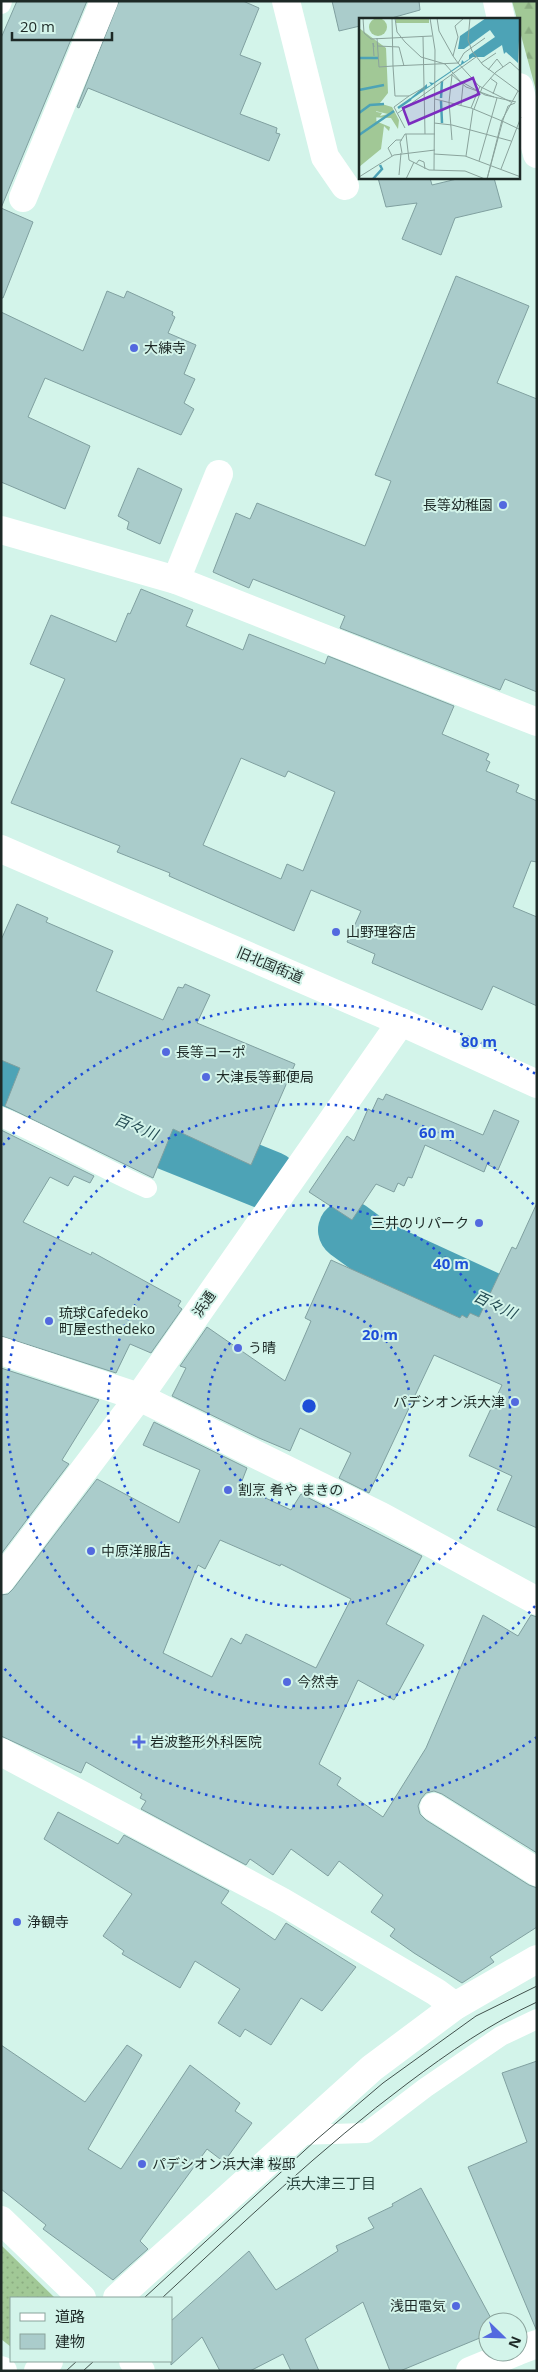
<svg xmlns="http://www.w3.org/2000/svg" width="538" height="2372" viewBox="0 0 538 2372" font-family="'Open Sans','Noto Sans JP',sans-serif">
	<defs>
		<pattern id="grass-dots" width="8" height="8" patternUnits="userSpaceOnUse" patternTransform="scale(1.25)"><rect width="8" height="8" fill="#a1c896"/><path d="M2 2h.1M6 6h.1" fill="none" stroke="#8aac81" stroke-width="1.8" stroke-linecap="round"/></pattern>
		<pattern id="forest-firs" width="22" height="20" patternUnits="userSpaceOnUse" patternTransform="scale(1.25)"><rect width="22" height="20" fill="#a1c896"/><path d="M5 1l3.5 6h-7zM16 11l3.5 6h-7z" fill="#8aac81"/></pattern>
	</defs>
	<rect width="100%" height="100%" fill="#d3f4ea"/>
	<path fill="url(#grass-dots)" d="M1,2245L55,2298H11V2347L1,2339Z"/>
	<path fill="url(#forest-firs)" d="M512,1H537V94L519,28V19H517Z"/>
	<g fill="none" stroke-linecap="round" stroke-linejoin="round">
		<g stroke="#4da3b6" stroke-width="60">
			<path d="M1,1073L270,1181"/>
			<path d="M348,1230L374,1249L537,1324"/>
		</g>
	</g>
	<g fill="#aacccb" stroke="#80a0a0" fill-rule="evenodd">
		<path d="M17,1H87L1,208V38Z"/>
		<path d="M119,1H243L259,8L240,55L261,63L240,114L277,128L276,133L280,134L269,161L88,88L79,108L77,107Z"/>
		<path d="M332,1H419L420,10L388,19H360V26L339,31Z"/>
		<path d="M378,178H430L432,185L461,178H494L502,207L455,218L441,255L402,239L417,203L386,207Z"/>
		<path d="M1,208L33,222L3,298H1Z"/>
		<path d="M456,276L529,306L497,383L537,399V692L505,679L500,690L340,628L345,616L253,579L249,588L213,572L236,513L250,519L257,503L365,546L391,481L375,475Z"/>
		<path d="M107,291L124,298L127,291L173,312L172,315L175,317L168,333L196,345L184,374L195,379L184,403L194,409L181,435L45,378L28,417L90,446L65,509L1,482V312L83,351Z"/>
		<path d="M138,468L182,489L160,544L127,529L129,522L118,516Z"/>
		<path d="M141,589L193,610L186,626L243,650L249,634L325,664L328,656L454,706L442,734L489,754L486,760L490,762L486,771L519,785L516,792L537,801V862L531,861L513,907L537,917V1006L493,986L482,1010L372,963L375,954L347,942L361,911L311,890L294,931L169,876L170,873L117,852L120,846L11,803L65,679L30,664L51,615L116,642L128,613L130,614ZM241,758L285,777L288,771L335,792L303,871L287,864L281,879L203,845Z"/>
		<path d="M17,904L48,918L46,922L113,951L96,991L163,1020L178,987L183,988L185,984L210,995L197,1023L295,1064L251,1165L173,1129L153,1178L5,1106L20,1068L1,1060V940Z"/>
		<path d="M386,1094L483,1135L494,1110L519,1121L498,1170L487,1164L484,1172L425,1145L412,1178L408,1177L404,1186L398,1183L394,1192L376,1184L352,1220L309,1192L347,1136L354,1141L368,1109L372,1111L378,1098L383,1100Z"/>
		<path d="M1,1130L94,1176L90,1183L74,1176L68,1186L50,1177L23,1222L91,1255L92,1252L181,1301L178,1306L182,1309L151,1353L130,1344L116,1373L1,1336Z"/>
		<path d="M537,1203V1528L497,1510L512,1476L469,1456L502,1385L434,1355L369,1493L339,1478L351,1453L300,1428L290,1451L259,1438L172,1396L186,1368L180,1366L207,1327L285,1381L311,1321L305,1318L331,1260L460,1318L462,1315L467,1318L470,1313L479,1317L512,1247L516,1249Z"/>
		<path d="M1,1368L99,1400L62,1460L69,1464L1,1554Z"/>
		<path d="M154,1422L247,1468L240,1486L291,1510L301,1494L422,1556L386,1624L424,1645L394,1700L358,1680L319,1764L341,1778L337,1785L383,1817L426,1748L483,1615L518,1636L531,1615L537,1617V1853L442,1794L434,1791L426,1793L421,1799L418,1806L420,1814L426,1820L529,1885L537,1888V1927L490,1957L494,1962L462,1983L414,1953L390,1936L395,1929L371,1912L383,1895L339,1861L328,1876L291,1849L273,1875L250,1859L246,1865L141,1809L146,1801L140,1798L142,1794L86,1762L81,1773L1,1736V1595L8,1594L13,1589L97,1479L179,1523L200,1470L143,1445ZM220,1540L280,1566L281,1564L351,1599L316,1668L246,1634L241,1644L231,1638L212,1677L163,1653L198,1565L205,1569Z"/>
		<path d="M58,1812L118,1844L124,1835L229,1891L221,1903L275,1940L286,1923L356,1967L322,2011L301,1998L271,2045L245,2029L240,2037L218,2023L240,1989L195,1961L180,1988L122,1954L124,1951L103,1936L132,1894L44,1839Z"/>
		<path d="M1,2045L85,2102L127,2045L142,2055L88,2149L121,2169L190,2065L240,2103L235,2111L252,2123L224,2162L207,2149L140,2241L148,2249L113,2280L43,2229L46,2225L1,2189Z"/>
		<path d="M537,2061V2329H536L468,2167L527,2142L502,2073Z"/>
		<path d="M421,2188L493,2322H488V2327L484,2328L487,2335L400,2371H390L363,2302L305,2339L319,2371H291L283,2354L250,2371H220L202,2337L171,2365V2321L249,2251L276,2290L338,2251L336,2246L374,2228L368,2218L393,2206L392,2204Z"/>
	</g>
	<g fill="none" stroke-linecap="round" stroke-linejoin="round">
		<g stroke="#fff" stroke-width="20">
			<path d="M1,4L2,1"/>
			<path d="M1,1117C51,1138 97,1166 147,1188"/>
			<path d="M297,2135L366,2133L425,2088L501,2036L537,2019"/>
		</g>
		<g stroke="#fff" stroke-width="28">
			<path d="M286,1L325,157L345,186"/>
			<path d="M497,1L501,19"/>
			<path d="M519,87L537,154"/>
			<path d="M23,198L104,1"/>
			<path d="M1,530L176,580L537,722"/>
			<path d="M176,580L219,474"/>
			<path d="M1,849L401,1022"/>
			<path d="M1,1351L139,1397L381,1516L537,1601"/>
			<path d="M1,1752L281,1901L436,1992L455,2006"/>
			<path d="M434,1807L537,1872"/>
			<path d="M1,2220L82,2298"/>
			<path d="M117,2298L372,2068L455,2006L537,1959"/>
			<path d="M133,2361L141,2371"/>
			<path d="M1,2370L3,2371"/>
			<path d="M38,2371L49,2361"/>
		</g>
		<path stroke="#fff" stroke-width="28" d="M1,1580L139,1397L401,1022L537,1084"/>
		<g stroke="#fff" stroke-width="28">
			<path d="M518,2351L537,2344"/>
			<path d="M470,2371L516,2352"/>
		</g>
		<g stroke="#41514c" stroke-width="1">
			<path d="M144,2298L316,2140L383,2083L476,2016L537,1986"/>
			<path d="M162,2298C242,2224 321,2148 408,2083C448,2053 491,2023 537,2002"/>
			<path d="M66,2371L77,2361"/>
			<path d="M83,2371L94,2361"/>
		</g>
	</g>
	<g fill="none" stroke="#1d4ed8" stroke-width="2.5" stroke-dasharray="2.5 5">
		<circle cx="309" cy="1406" r="101"/>
		<circle cx="309" cy="1406" r="201"/>
		<path d="M535 1606A302 302 0 1 1 535 1206"/>
		<path d="M537 1737A402 402 0 0 1 3 1667M3 1145A402 402 0 0 1 537 1075"/>
	</g>
	<g fill="#5369df" stroke="#d3f4ea" stroke-width="2">
		<circle cx="134" cy="348" r="5"/>
		<circle cx="503" cy="505" r="5"/>
		<circle cx="336" cy="932" r="5"/>
		<circle cx="166" cy="1052" r="5"/>
		<circle cx="206" cy="1077" r="5"/>
		<circle cx="479" cy="1223" r="5"/>
		<circle cx="49" cy="1321" r="5"/>
		<circle cx="238" cy="1348" r="5"/>
		<circle cx="515" cy="1402" r="5"/>
		<circle cx="228" cy="1490" r="5"/>
		<circle cx="91" cy="1551" r="5"/>
		<circle cx="287" cy="1682" r="5"/>
		<path d="M136.5 1734.5h5v5h5v5h-5v5h-5v-5h-5v-5h5z"/>
		<circle cx="17" cy="1922" r="5"/>
		<circle cx="142" cy="2164" r="5"/>
		<circle cx="456" cy="2306" r="5"/>
	</g>
	<g text-anchor="middle" stroke-width="4" stroke-linejoin="round" paint-order="stroke">
		<g font-size="14" fill="#1d2926" stroke="#d3f4ea" text-anchor="start">
			<text x="144" y="353">大練寺</text>
			<text x="493" y="510" text-anchor="end">長等幼稚園</text>
			<text x="346" y="937">山野理容店</text>
			<text x="176" y="1057">長等コーポ</text>
			<text x="216" y="1082">大津長等郵便局</text>
			<text x="469" y="1228" text-anchor="end">三井のリパーク</text>
			<text x="59" y="1318">琉球Cafedeko<tspan x="59" dy="16">町屋esthedeko</tspan></text>
			<text x="248" y="1353">う晴</text>
			<text x="505" y="1407" text-anchor="end">パデシオン浜大津</text>
			<text x="238" y="1495">割烹 肴や まきの</text>
			<text x="101" y="1556">中原洋服店</text>
			<text x="297" y="1687">今然寺</text>
			<text x="150" y="1747">岩波整形外科医院</text>
			<text x="27" y="1927">浄観寺</text>
			<text x="152" y="2169">パデシオン浜大津 桜邸</text>
			<text x="446" y="2311" text-anchor="end">浅田電気</text>
		</g>
		<g font-size="14" fill="#1d2926" stroke="#d3f4ea">
			<text transform="translate(270 965) rotate(23)" y="5">旧北国街道</text>
			<text transform="translate(204 1304) rotate(-55)" y="5">浜通</text>
		</g>
		<g font-size="15" font-style="italic" fill="#244b53" stroke="#d3f4ea">
			<text transform="translate(136 1127) rotate(22)" y="5">百々川</text>
			<text transform="translate(495 1305) rotate(25)" y="5">百々川</text>
		</g>
		<g font-size="15" fill="#2a463f" stroke="#d3f4ea">
			<text x="331" y="2189">浜大津三丁目</text>
		</g>
	</g>
	<g transform="translate(359 18)">
		<rect width="161" height="161" fill="#d3f4ea"/>
		<path d="M37,0H70V5H37ZM0,10L27,30L29,75L17,90L18,123L0,146Z" fill="#a1c896"/>
		<path d="M9,50L14,52L12,63L25,68L0,73V61L8,58ZM16,84L33,89L40,102L39,111L32,100L7,99L31,109L30,113L25,108L22,131L0,149V95L8,92L23,95L21,98L29,96L8,91L9,86Z" fill="#a1c896"/>
		<path d="M10 9a9 9 0 1 1 18 0a9 9 0 1 1-18 0Z" fill="#a1c896"/>
		<path d="M127,0H161L159,45L147,34L145,36L143,27L125,39H114L41,89L68,66V69L72,67L70,64L74,65L102,46L103,42L105,44L110,41V37L136,19L131,12L105,31H99L101,18Z" fill="#4da3b6"/>
		<path fill="none" stroke="#4da3b6" stroke-width="2.5" d="M0,40H19M0,72L25,67M82,80L83,63M82,83L83,105M39,90L52,81M0,95L11,87L25,86M0,117L35,93M14,161L23,151L21,147"/>
		<path fill="none" stroke="#8aa39c" stroke-width="1" d="M4,0L5,15L12,21L73,18M33,0L34,48L99,45L120,68L152,84M36,0L38,14L46,24L62,39L86,46L101,63M71,0L76,32L75,152M78,0L80,13L94,38M105,0L96,8L99,19L94,38L99,45L105,35L126,20M111,0L109,22L113,33L124,47L162,75M64,19L66,116M18,20L20,49L34,48L36,78H50L35,89L46,110M19,28L40,29L45,48M15,29L14,25L15,38M122,45L137,35M129,52L138,41L144,49M92,56L107,69L135,79M93,57L90,84L93,122M131,60L138,65L134,76M101,63L126,77L157,84M50,78L64,70M76,81L112,90L143,103M102,87L104,67M112,90L121,68M115,91L123,70L137,54L151,44L162,54M39,95L117,39M143,103L162,112M75,105L93,107L152,123M46,116H76M47,116L50,142L70,152L106,153L126,161M43,135L41,124L46,116M75,136L106,138L162,159M33,138L29,130L37,122H43M107,138L114,91M120,143L138,80M57,146L60,142L65,144L66,151M142,151L162,99M40,157L42,135M0,159L35,137L76,132M47,161L55,144M128,161L143,102L159,73M128,161L144,102L149,88L156,85"/>
		<path fill="#7b2cbf" fill-opacity="0.15" stroke="#7b2cbf" stroke-width="2.5" d="M114,60L120,76L50,106L44,90Z"/>
		<rect width="161" height="161" fill="none" stroke="#1d2926" stroke-width="2.5"/>
	</g>
	<circle cx="309" cy="1406" r="8" fill="#1d4ed8" stroke="#d3f4ea" stroke-width="2.5"/>
	<g font-size="15" text-anchor="middle" font-weight="bold" fill="#1d4ed8" stroke="#d3f4ea" stroke-width="4" stroke-linejoin="round" paint-order="stroke">
		<text x="479" y="1047">80 m</text>
		<text x="437" y="1138">60 m</text>
		<text x="451" y="1269">40 m</text>
		<text x="380" y="1340">20 m</text>
	</g>
	<rect width="538" height="2372" fill="none" stroke="#1d2926" stroke-width="5"/>
	<rect x="10" y="2297" width="162" height="65" fill="#d3f4ea" stroke="#8aa39c"/>
	<rect x="20" y="2313" width="25" height="8" fill="#ffffff" stroke="#8aa39c"/>
	<text x="55" y="2322" font-size="15" fill="#1d2926">道路</text>
	<rect x="20" y="2334" width="25" height="15" fill="#aacccb" stroke="#8aa39c"/>
	<text x="55" y="2347" font-size="15" fill="#1d2926">建物</text>
	<g transform="translate(503 2337) rotate(113)"><circle r="24" fill="#d3f4ea" stroke="#8aa39c"/>
	<path d="M0-4L9 19L0 12L-9 19Z" fill="#5369df"/>
	<text y="-8" font-size="14" font-weight="bold" text-anchor="middle" fill="#1d2926">N</text>
	</g>
	<path d="M12 32v8h100v-8" fill="none" stroke="#1d2926" stroke-width="2.5"/>
	<text x="20" y="32" font-size="15" fill="#1d2926" stroke="#d3f4ea" stroke-width="4" paint-order="stroke">20 m</text>
</svg>
